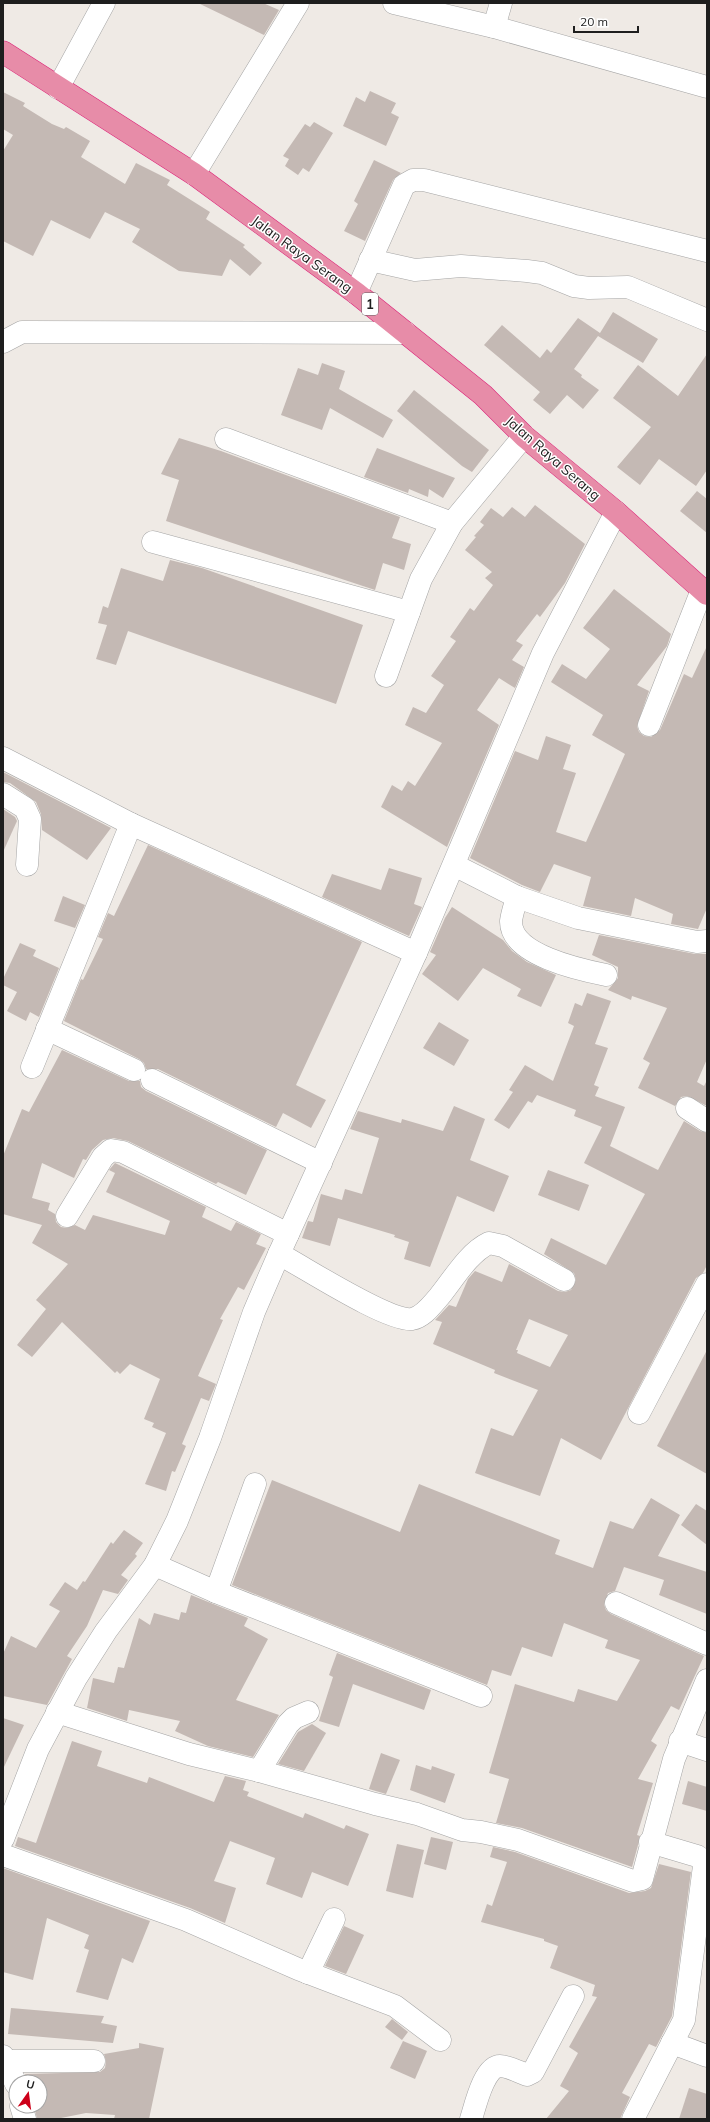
<svg xmlns="http://www.w3.org/2000/svg" width="710" height="2122" viewBox="0 0 710 2122" font-family="Mulish,sans-serif">
	<rect width="100%" height="100%" fill="#efeae5"/>
	<g fill="#c4b9b4" fill-rule="evenodd">
		<path d="M198,3H263L279,10L264,35Z"/>
		<path d="M370,91L396,103L391,113L399,117L386,146L343,126L356,97L365,102Z"/>
		<path d="M3,92L25,103L23,106L52,124L64,129L66,127L90,141L81,157L125,184L136,163L170,180L167,185L210,212L206,219L245,245L243,247L262,263L250,276L230,259L222,276L179,271L132,242L140,229L105,212L90,239L51,220L33,256L3,241V151L13,135L3,129Z"/>
		<path d="M314,122L333,133L309,172L303,168L298,175L285,166L289,159L283,156L305,124L310,127Z"/>
		<path d="M374,160L401,173L393,180L365,241L344,231L358,204L354,201Z"/>
		<path d="M613,312L658,339L643,363L598,336L574,369L582,375L581,377L599,390L583,409L567,395L550,414L533,400L540,392L484,345L502,325L540,358L547,349L551,353L578,318L600,333Z"/>
		<path d="M707,354V470L696,486L659,459L640,485L617,467L651,427L613,398L638,365L678,396Z"/>
		<path d="M322,363L345,371L339,389L393,420L383,438L330,408L322,430L281,415L298,368L318,375Z"/>
		<path d="M414,390L489,450L472,472L462,466L397,411Z"/>
		<path d="M179,438L221,451L400,517L392,538L411,544L404,570L383,563L375,590L166,521L179,480L161,474Z"/>
		<path d="M377,448L455,478L443,498L429,489L428,497L409,489L408,493L364,477Z"/>
		<path d="M697,491L707,499V533L680,511Z"/>
		<path d="M535,505L585,544L565,583L540,617L537,614L516,641L523,645L512,660L524,667L515,688L499,678L477,710L499,725L447,847L381,807L392,785L402,791L408,781L415,786L442,743L405,725L413,707L426,713L444,685L431,676L456,641L450,637L470,608L474,611L493,585L485,578L492,572L465,550L476,537L474,536L484,525L480,522L491,508L503,517L512,507L525,517Z"/>
		<path d="M170,560L202,568L363,625L336,704L128,631L116,665L96,659L107,625L98,623L103,606L108,608L121,568L163,581Z"/>
		<path d="M614,589L671,634L667,646L637,685L649,691L637,726L639,732L644,736L651,737L660,730L684,674L692,678L707,646V908L698,929L671,924L673,914L635,898L631,916L583,906L591,877L554,864L540,892L522,885L470,858L515,751L538,760L546,736L571,745L563,769L576,773L556,832L586,842L625,754L592,735L603,715L551,682L562,664L586,679L610,649L583,628Z"/>
		<path d="M3,772L111,828L87,860L42,830L41,814L36,802L10,783L3,782Z"/>
		<path d="M3,809L15,817L17,821L3,852Z"/>
		<path d="M148,845L362,942L296,1085L326,1100L311,1128L283,1113L276,1127L158,1069H146L144,1063L139,1059L64,1021L81,979L83,980L103,939L98,937L108,913L114,916Z"/>
		<path d="M389,868L422,878L414,904L422,907L409,936L322,897L332,874L381,890Z"/>
		<path d="M63,896L85,905L75,928L54,921Z"/>
		<path d="M452,907L503,940L512,951L527,962L556,975L541,1007L517,996L521,989L483,968L458,1001L422,974L436,955L430,952L445,918Z"/>
		<path d="M599,935L695,954H707V1059L697,1082L704,1086L707,1080V1106L687,1096L681,1097L675,1106L638,1088L650,1063L643,1059L667,1008L632,996L631,1000L608,990L618,978V967L592,955Z"/>
		<path d="M20,943L36,950L33,956L59,968L39,1017L30,1012L26,1021L7,1011L17,992L3,985V979Z"/>
		<path d="M587,993L611,1001L595,1044L608,1048L594,1085L599,1087L595,1096L625,1107L610,1146L658,1170L684,1121L700,1131L707,1133V1265L703,1273L696,1278L601,1460L561,1438L540,1496L475,1473L491,1428L513,1436L538,1390L494,1373L495,1370L433,1344L442,1322L435,1320L449,1305L456,1307L468,1279L475,1271L502,1282L509,1264L558,1291L565,1292L571,1290L576,1280L574,1273L544,1254L551,1238L606,1265L645,1194L584,1163L602,1127L574,1116L576,1110L537,1095L532,1103L528,1101L509,1129L494,1120L513,1092L509,1090L525,1065L553,1081L574,1026L568,1023L575,1003L582,1006ZM529,1319L568,1335L550,1367L517,1353L518,1350H516Z"/>
		<path d="M439,1022L469,1040L454,1066L423,1048Z"/>
		<path d="M62,1050L129,1081H140L141,1087L146,1091L267,1150L246,1195L218,1182L216,1184L128,1141L113,1138L103,1140L92,1150L86,1160L83,1159L74,1178L42,1163L32,1198L50,1203L48,1210L55,1214L56,1222L61,1227L67,1228L75,1225L85,1230L93,1215L165,1235L170,1221L106,1192L115,1173L109,1170L115,1163L206,1207L202,1217L231,1231L236,1222L261,1234L256,1244L266,1248L244,1290L238,1287L220,1319L223,1320L198,1376L216,1384L209,1401L201,1398L182,1444L186,1446L175,1472L172,1471L166,1491L145,1484L166,1433L152,1427L154,1423L144,1419L160,1379L130,1364L120,1374L117,1371L115,1373L62,1322L32,1357L17,1345L46,1309L36,1300L68,1264L32,1243L42,1225L3,1214V1156L22,1109L29,1112Z"/>
		<path d="M454,1106L485,1119L470,1160L509,1176L494,1212L457,1196L430,1267L404,1259L409,1242L394,1237L395,1235L338,1218L330,1246L302,1238L308,1221L313,1222L321,1194L342,1200L345,1189L362,1194L379,1138L350,1129L358,1111L401,1123L402,1119L443,1131Z"/>
		<path d="M548,1170L589,1185L579,1211L538,1195Z"/>
		<path d="M707,1350V1474L657,1446Z"/>
		<path d="M272,1480L400,1532L419,1484L560,1540L555,1554L593,1568L610,1521L633,1529L651,1498L680,1515L658,1556L707,1572V1614L659,1595L664,1580L624,1567L615,1591L608,1593L604,1604L606,1610L611,1614L704,1656L679,1710L671,1706L651,1741L657,1745L638,1779L653,1783L637,1835L640,1836L638,1845L632,1867L522,1828L496,1823L509,1779L489,1773L515,1684L574,1702L578,1689L617,1701L640,1660L605,1648L608,1640L564,1623L552,1657L522,1647L511,1676L492,1670L487,1685L232,1585Z"/>
		<path d="M696,1504L707,1511V1545L681,1525Z"/>
		<path d="M124,1530L143,1543L135,1554L137,1556L121,1575L128,1580L118,1594L103,1590L87,1626L67,1656L72,1659L47,1705L3,1696V1654L11,1636L36,1648L60,1611L49,1605L65,1582L77,1590L83,1581L85,1582L111,1542L113,1544Z"/>
		<path d="M191,1595L248,1618L244,1626L268,1639L236,1700L279,1715L253,1757L208,1746L175,1731L180,1721L129,1710L127,1721L87,1708L93,1678L114,1683L118,1667L124,1668L139,1618L150,1625L154,1613L179,1620L181,1612L186,1613Z"/>
		<path d="M337,1653L431,1690L424,1710L353,1684L339,1727L319,1721L333,1677L329,1675Z"/>
		<path d="M3,1718L24,1725L3,1769Z"/>
		<path d="M312,1724L326,1733L304,1771L278,1764L298,1732Z"/>
		<path d="M72,1741L102,1751L97,1766L147,1783L149,1777L214,1802L225,1776L246,1781L243,1790L249,1792L247,1796L303,1818L305,1813L344,1829L346,1825L369,1834L348,1886L312,1872L302,1898L266,1884L275,1858L230,1841L214,1881L236,1888L225,1923L190,1908L15,1846L18,1837L36,1843Z"/>
		<path d="M381,1753L400,1760L386,1794L369,1789Z"/>
		<path d="M416,1765L431,1770L432,1766L455,1774L445,1803L410,1790Z"/>
		<path d="M688,1781L707,1787V1811L682,1804Z"/>
		<path d="M431,1837L453,1842L446,1870L424,1864Z"/>
		<path d="M397,1844L424,1850L413,1898L386,1891Z"/>
		<path d="M493,1847L515,1852L629,1893L645,1891L651,1888L659,1864L691,1872L672,2016L656,2047L649,2044L622,2093L630,2097L620,2119H546L569,2091L560,2086L578,2053L569,2047L597,1997L592,1996L595,1985L550,1968L558,1946L544,1941V1939L481,1922L487,1904L492,1906L507,1862L490,1857Z"/>
		<path d="M3,1868L150,1921L133,1963L122,1958L108,2000L76,1992L89,1950L84,1948L89,1935L47,1918L33,1980L3,1972Z"/>
		<path d="M344,1926L364,1935L346,1974L325,1966Z"/>
		<path d="M11,2008L104,2016L101,2023L117,2026L113,2043L8,2034Z"/>
		<path d="M392,2019L408,2032L402,2040L385,2027Z"/>
		<path d="M403,2041L427,2051L415,2079L390,2068Z"/>
		<path d="M139,2043L164,2048L149,2119H114L115,2115L86,2113L56,2119H37L34,2106H40V2082H28L25,2074L100,2072L105,2068L106,2061L104,2054L139,2048Z"/>
		<path d="M689,2088L707,2094V2119H679Z"/>
	</g>
	<g fill="none" stroke-linecap="round" stroke-linejoin="round">
		<g stroke="#a5a5a5" stroke-width="23">
			<g id="minor">
				<path d="M394,3L494,27L707,87"/>
				<path d="M494,27L501,3"/>
				<path d="M58,88L104,3"/>
				<path d="M194,174L298,3"/>
				<path d="M370,260L415,270L461,266L527,271L542,273L574,286L589,288L628,287L707,320"/>
				<path d="M356,293L404,185L413,180H424L707,251"/>
				<path d="M3,342L22,332L406,333"/>
				<path d="M226,439L452,523"/>
				<path d="M153,542L409,612"/>
				<path d="M386,676L421,579L452,523L524,436"/>
				<path d="M649,725L702,590"/>
				<path d="M3,758L131,824L416,953"/>
				<path d="M3,794L25,808L30,819L27,865"/>
				<path d="M454,865L517,897L578,918L697,942L707,941"/>
				<path d="M517,897C515,905 512,913 511,921C510,955 581,970 606,975"/>
				<path d="M47,1029L134,1070"/>
				<path d="M32,1067L131,824"/>
				<path d="M152,1080L321,1163"/>
				<path d="M687,1108L707,1121"/>
				<path d="M67,1216L103,1157L111,1150L123,1152L288,1234"/>
				<path d="M279,1254C304,1267 388,1322 412,1319C423,1317 431,1306 438,1298C453,1280 468,1253 489,1243L503,1246L564,1280"/>
				<path d="M639,1413L707,1284"/>
				<path d="M155,1565L216,1592L481,1696"/>
				<path d="M216,1592L255,1484"/>
				<path d="M616,1603L707,1644"/>
				<path d="M57,1712L189,1754L259,1771L375,1804L417,1814L462,1830L481,1832L518,1840L633,1881L642,1879L674,1759L707,1680"/>
				<path d="M680,1741L707,1750"/>
				<path d="M259,1771L288,1724L294,1718L308,1712"/>
				<path d="M3,1839L38,1749L76,1678L106,1631L155,1565L177,1521L210,1438L254,1312L279,1254L416,953L543,653L616,512"/>
				<path d="M3,1855L186,1920L298,1969L395,2006L440,2040"/>
				<path d="M308,1973L334,1919"/>
				<path d="M672,2043L707,2056"/>
				<path d="M3,2056L16,2084"/>
				<path d="M3,2061H94"/>
				<path d="M21,2106L25,2119"/>
				<path d="M471,2119C475,2107 484,2066 500,2066C508,2066 519,2072 527,2075L533,2072L573,1996"/>
				<path d="M633,2119L684,2020L704,1866L703,1860L697,1856L650,1842"/>
			</g>
		</g>
		<g stroke="#dc2379" stroke-width="23">
			<path id="highway" d="M3,52L194,174L356,293L483,395L524,436L616,512L707,594"/>
		</g>
		<use href="#minor" stroke="#fff" stroke-width="22"/>
		<use href="#highway" stroke="#e78ca8" stroke-width="22"/>
	</g>
	<g text-anchor="middle" stroke-width="3" stroke-linejoin="round" paint-order="stroke">
		<rect fill="#fff" stroke="#626262" stroke-width="1" x="362" y="293" width="16" height="22" rx="3"/>
		<g font-size="13" font-weight="bold" fill="#1e1e1e">
			<text x="370" y="309">1</text>
		</g>
		<g font-size="14" fill="#1e1e1e" stroke="#fff">
			<text transform="translate(302 254) rotate(36)" y="5">Jalan Raya Serang</text>
			<text transform="translate(553 458) rotate(41)" y="5">Jalan Raya Serang</text>
		</g>
	</g>
	<rect width="710" height="2122" fill="none" stroke="#1e1e1e" stroke-width="8"/>
	<g transform="translate(28 2094) rotate(14)"><circle r="19" fill="#ffffff" stroke="#a5a5a5"/>
	<path d="M0-3L7 15L0 10L-7 15Z" fill="#cd0019"/>
	<text y="-6" font-size="11" font-weight="bold" text-anchor="middle" fill="#1e1e1e">U</text>
	</g>
	<path d="M574 26v6h64v-6" fill="none" stroke="#1e1e1e" stroke-width="2"/>
	<text x="580" y="26" font-size="12" fill="#1e1e1e" stroke="#ffffff" stroke-width="3" paint-order="stroke">20 m</text>
</svg>
